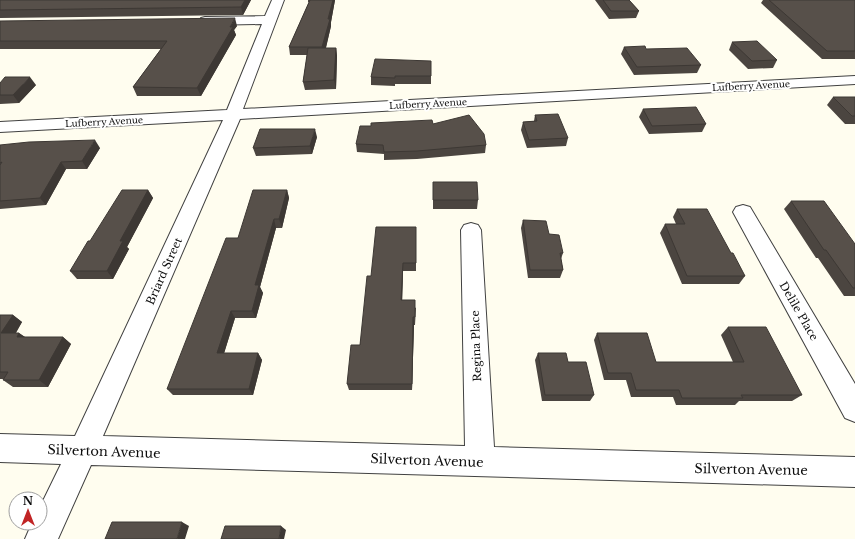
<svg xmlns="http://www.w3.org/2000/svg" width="855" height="539" viewBox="0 0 855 539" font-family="'Libre Baskerville',serif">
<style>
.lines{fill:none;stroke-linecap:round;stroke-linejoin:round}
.street-casing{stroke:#414141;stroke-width:2}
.street{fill:#fff;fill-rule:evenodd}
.wall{fill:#4b4540}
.shaded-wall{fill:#3d3834}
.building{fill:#57504a;stroke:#3d3834}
.labels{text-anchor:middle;stroke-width:4;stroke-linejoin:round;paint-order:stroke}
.far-street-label{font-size:9px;fill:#0e0e0e;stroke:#fff}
.street-label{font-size:11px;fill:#0e0e0e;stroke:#fff}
.near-street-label{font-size:13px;fill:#0e0e0e;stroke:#fff}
</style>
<rect width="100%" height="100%" fill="#fffdef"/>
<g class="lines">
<!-- street casing -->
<g class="street-casing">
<path id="street" d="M272,0H284L243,109L855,76V84L240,119L103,436L465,446L461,230L464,225L471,223L478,225L481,230L494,447L855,457V487L91,465L58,539H25L32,523H40V507L61,464L0,462V434L75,436L223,120L0,132V122L227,110L262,24L205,25L201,24L199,21L201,18L205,17L265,16Z
M743,205L750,207L855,384V422L845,418L733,212L736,207Z"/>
</g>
<!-- street -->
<use href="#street" class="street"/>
</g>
<!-- wall -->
<path class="wall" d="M0,0H251L243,15L0,18Z
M308,0H335L331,22V26L326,48H336L337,56L336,89L305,90L303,82L307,55H290L289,47L309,2H308Z
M595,0H629L639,11L636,18L609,19Z
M763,0H855V59H822L761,3Z
M0,21L237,26L234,30L236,35L201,96H137L133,87L161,49H0Z
M732,42L777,60L773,68L748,69L729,50Z
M624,47L646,49L701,65L697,73L634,75L621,54Z
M431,61V84H395V86L371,85V77Z
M0,83L36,85L19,103L0,104Z
M833,97H855V124H845L827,105Z
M643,109L706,124L702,132L649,134L639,117Z
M535,115L568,138L566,146L527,148L521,130L523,122L534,121Z
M433,124L486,145L485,153L417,159L384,160V154L357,152L356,144Z
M317,137L312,154L256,156L253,148Z
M0,145L100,148L87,169H66L46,205L0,209Z
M433,182L478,200L477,209H433Z
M148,190L153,198L127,247L129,249L113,279H77L70,271Z
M287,190L289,198L282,228H276L260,287L263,293L256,318H235L224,353H258L262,360L253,395H173L167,389L238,238Z
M791,201L855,244V296H844L818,258H816L784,209Z
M677,209L731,253L745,276L739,284H682L660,233L665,224H676L673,217Z
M523,220L549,234L563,253L561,259L563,270L560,278H528L521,228Z
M416,227V271H403L402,300L416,308L415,325H414L412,390H349L347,384L360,345L371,276Z
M0,315H13L22,322L16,333H19L25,337H63L71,344L48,387H13L3,380L4,379H0Z
M728,327L802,395L792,401H739L735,405H676L673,397H631L626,380H604L594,340L597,333L656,362H733L721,335Z
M538,353L568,362L594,395L590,401H542L535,360Z"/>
<!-- shaded-wall -->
<path class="shaded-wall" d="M245,0H251L243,15L241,7Z
M333,0H335L331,22V26L324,55L322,47Z
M235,18L237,26L234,30L236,35L201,96L197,88Z
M336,48L337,56L336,89L334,80Z
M30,77L36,85L19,103L13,95Z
M315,129L317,137L312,154L310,146Z
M95,140L100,148L87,169L82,161Z
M61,162L66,169L46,205L40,198Z
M148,190L153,198L127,247L129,249L113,279L107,271L120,241Z
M287,190L289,198L282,228L279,219Z
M274,219L276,228L260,287L263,293L256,318L252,311L255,285Z
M403,263V271L402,308L401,300Z
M231,311L235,318L222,360L217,353Z
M13,315L22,322L11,340L1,333Z
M413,317L414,325L412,390V384Z
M19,333L29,340L17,337Z
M63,337L71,344L48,387L39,380Z
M258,353L262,360L253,395L249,389Z
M182,522L189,526L185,539H177Z
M281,526L286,530L284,539H279Z"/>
<!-- building -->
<path class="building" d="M0,0H245L241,7L0,10Z
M310,0H333L328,19H330L322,47H289Z
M603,0H629L639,11H611Z
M769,0H855V51H827Z
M235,18L230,27H233L197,88L133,87L167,41H0V21Z
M757,41L777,60L752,61L732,42Z
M645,46L646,49L687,48L701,65L637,67L624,47Z
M308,48H336L334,80L303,82Z
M375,59L431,61V76H395V78L371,77Z
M5,77H30L13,95H0V83Z
M833,97H855V116H852Z
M696,107L706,124L652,126L643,109Z
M558,114L568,138L529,140L523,122L537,121L535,115Z
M469,115L484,134L486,145L417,151L384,152L383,145L356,144L360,126H371V123L432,120L433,124Z
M260,129H315L310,146L253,148Z
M95,140L82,161L61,162L40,198L0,201V165L2,162L0,163V145L29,142Z
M433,182H477L478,200H433Z
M122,190H148L120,241H123L107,271H70L88,241H90Z
M253,190H287L279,219H274L255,285H259L252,311H231L217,353H258L249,389H167L226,238H238Z
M791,201H824L855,244V288H853L826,250H824Z
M677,209H707L731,253H733L745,276H687L665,224H685Z
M523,220L546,221L549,234L559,235L563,253H560L563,270H530Z
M376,227H416V263H403L401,300H415V317H413L412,384H347L351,345H360L367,276H371Z
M0,315H13L1,333H19L17,337H63L39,380H3L8,372H0Z
M728,327H766L802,395H741L743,398H682L679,390H636L631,373H608L597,333H647L656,362H744Z
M538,353H566L568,362H586L594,395H545Z
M112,522H182L177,539H105Z
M225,526H281L279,539H221Z"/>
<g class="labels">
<!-- far-street labels -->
<g class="far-street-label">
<text transform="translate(751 86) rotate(-3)" y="3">Lufberry Avenue</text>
<text transform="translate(428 104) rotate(-3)" y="3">Lufberry Avenue</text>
<text transform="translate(104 122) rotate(-3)" y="3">Lufberry Avenue</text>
</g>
<!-- street labels -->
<g class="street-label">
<text transform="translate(164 271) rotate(-66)" y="4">Briard Street</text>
<text transform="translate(799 311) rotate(60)" y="4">Delile Place</text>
<text transform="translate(476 346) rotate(-92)" y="4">Regina Place</text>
</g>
<!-- near-street labels -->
<g class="near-street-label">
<text transform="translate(104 451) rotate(2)" y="5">Silverton Avenue</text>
<text transform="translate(427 460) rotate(2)" y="5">Silverton Avenue</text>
<text transform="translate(751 469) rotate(1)" y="5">Silverton Avenue</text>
</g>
</g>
<!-- north arrow -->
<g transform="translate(28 511)"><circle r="19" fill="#ffffff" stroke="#9f9f9f"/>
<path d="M0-3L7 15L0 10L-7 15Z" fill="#c12425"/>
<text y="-6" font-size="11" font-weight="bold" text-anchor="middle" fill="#0e0e0e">N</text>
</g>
</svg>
